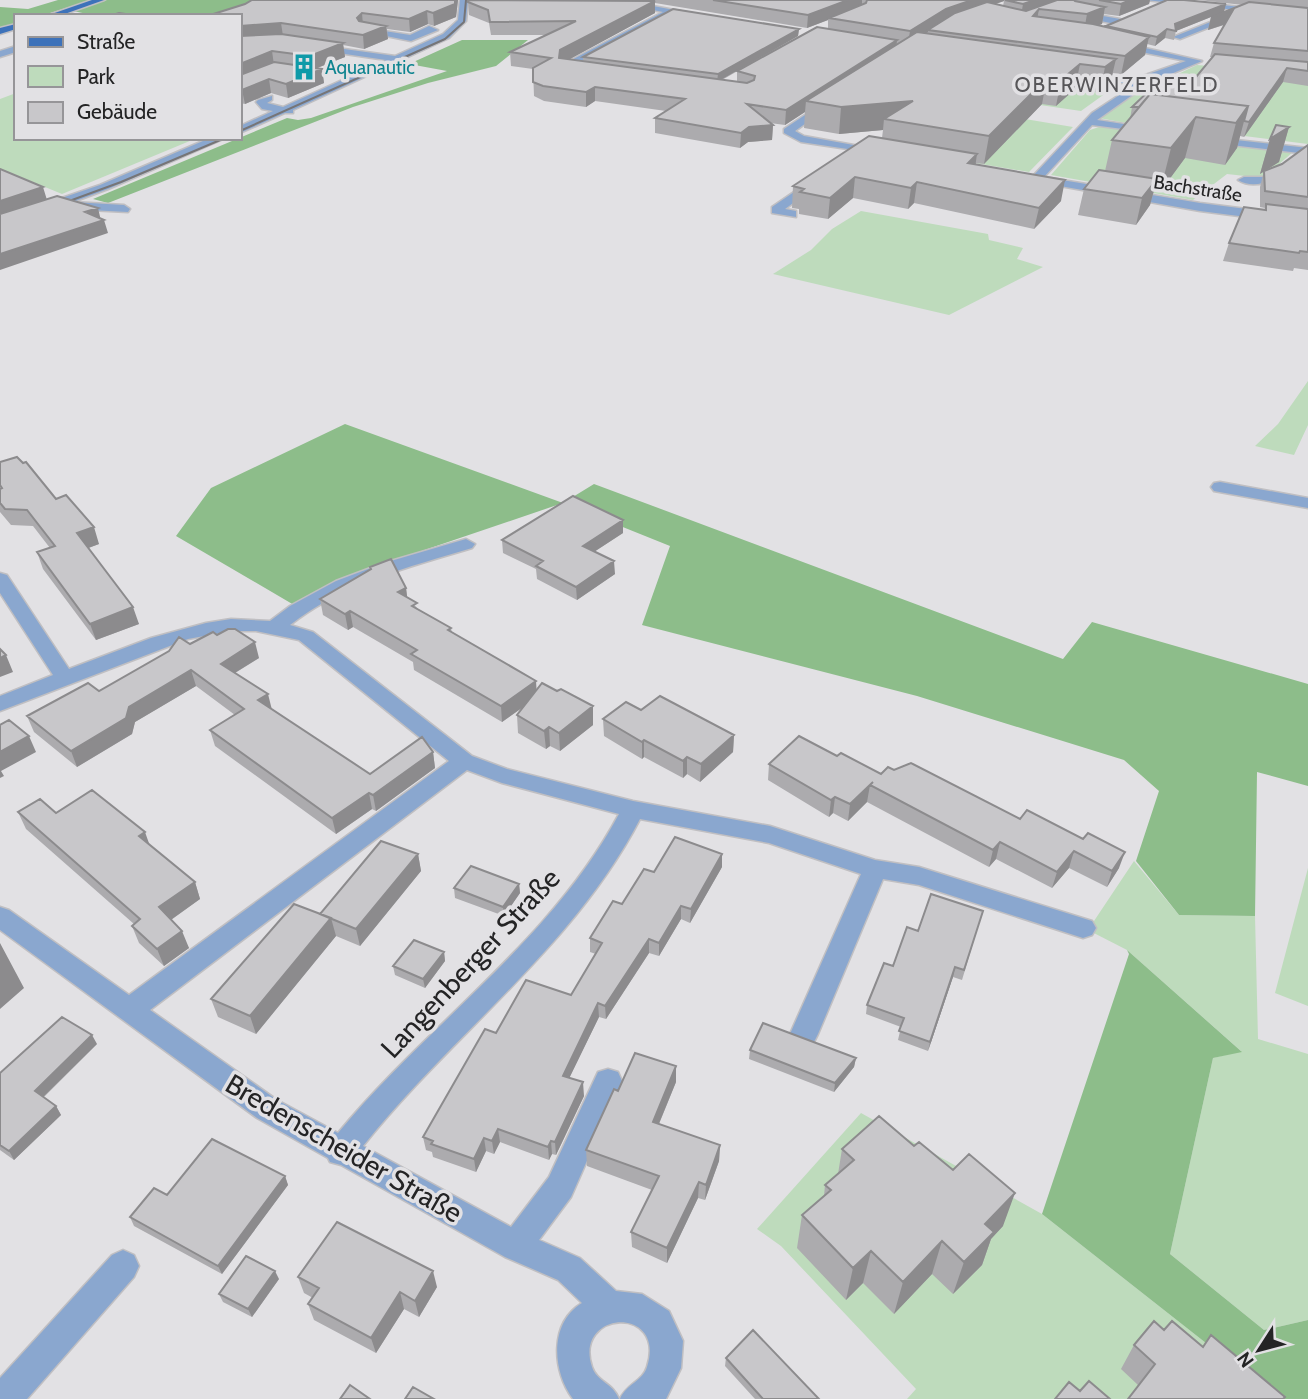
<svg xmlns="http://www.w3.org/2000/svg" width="1308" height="1399" viewBox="0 0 1308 1399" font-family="Cabin,sans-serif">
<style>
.green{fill:#bedbbc}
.forest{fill:#8dbd8a}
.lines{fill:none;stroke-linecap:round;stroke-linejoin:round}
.minor-casing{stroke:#c0bfc2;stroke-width:3}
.major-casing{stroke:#c0bfc2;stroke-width:3}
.minor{fill:#8aa7cf;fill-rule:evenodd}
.major{fill:#3d72ba;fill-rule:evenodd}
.tram{stroke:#767577;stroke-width:2}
.wall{fill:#acabae;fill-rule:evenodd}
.shaded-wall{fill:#8c8b8d}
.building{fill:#c8c7ca;stroke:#8c8b8d;stroke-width:2}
.labels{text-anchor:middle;stroke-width:7;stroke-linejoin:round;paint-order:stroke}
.far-culture-label{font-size:19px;fill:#0d838f;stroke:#e2e1e4;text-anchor:start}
.far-street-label{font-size:19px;fill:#242425;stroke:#e2e1e4}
.far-quarter-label{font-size:21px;letter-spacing:2px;fill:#575659;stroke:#e2e1e4}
.near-street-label{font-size:28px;fill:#242425;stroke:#e2e1e4}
</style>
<rect width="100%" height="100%" fill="#e2e1e4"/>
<!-- green -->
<path class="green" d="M1197,65L1308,74V144L1181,128L1174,132L1099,118L1138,93Z
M1020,72L1112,82L1117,85L1081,111L998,99L982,112L1073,127L1029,172L910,152Z
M16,93V138H197L62,194L6,171L0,173V99Z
M1099,127L1109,128L1293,152L1263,178L1227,174L1193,200L1051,175L1090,130Z
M861,211L988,234L989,240L1023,248L1017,259L1043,267L949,315L773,274L811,250L832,229Z
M1308,381V425L1294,455L1255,446L1278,424Z
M1134,861L1179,915L1255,916L1258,1039L1308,1054V1320L1264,1330L1170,1254L1213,1058L1241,1051L1127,950L1088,930Z
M1308,868V1006L1275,993Z
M861,1113L1042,1214L1277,1399H907L916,1389L781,1246L757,1229Z"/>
<!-- forest -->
<path class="forest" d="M58,0H91L41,16H16V24L0,29V7L28,9Z
M107,0H317L324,12L97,16L73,11Z
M462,40H528L496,66L428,83L353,107L108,203L93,199L287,118L298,120L311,118L447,71L409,64Z
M345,424L563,503L594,484L1063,659L1092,622L1308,684V786L1257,772L1255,916L1179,915L1136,861L1159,791L1124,760L917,696L642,625L670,546L563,503L342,578L294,605L176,536L211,488Z
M1127,950L1242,1052L1213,1058L1170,1254L1264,1330L1308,1320V1399H1277L1042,1214L1129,954Z"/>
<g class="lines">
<!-- minor casing -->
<g class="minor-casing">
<path id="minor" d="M460,0H468L466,21L449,38L293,110V113H285L240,133V126L273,111L262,109L256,102L258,100L272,96V100L267,103L283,107L386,60L318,50L315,49V45L395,56L443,34L458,20Z
M603,0H621L701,15L697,17L672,13L573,66L581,69V73L562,69V65L663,12Z
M1146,0H1174L1308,14V18Z
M1075,11L1120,19L1124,22L1120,25L1072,15Z
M1233,13L1240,15L1180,39L1173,37Z
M429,26L438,30L411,41L361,31L365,28L410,35Z
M1119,42L1202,61L1159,79L1139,84L1138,91L1097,120L1150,128L1155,131L1154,133L1092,125L1044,177L1200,203L1308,217V225L1200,211L1032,181V177L1092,113L1130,88V84L1082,78V74L1134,79L1186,61L1116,47V43Z
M16,46V52L0,57V51Z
M826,101L834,103L795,131L804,136L881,150V154L801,142L784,133V129Z
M1209,137L1308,148V154L1205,142V138Z
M210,138H225L108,189L73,202L124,205L130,209L128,212L70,209L64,205L0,227V219L100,185Z
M1286,163L1292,166L1290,168C1275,179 1256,191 1238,180L1244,177H1264Z
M813,179L823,181L785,209L796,211V217L772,213V207Z
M1220,482L1308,498V508L1214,491L1211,487L1214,483Z
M466,539L475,544L472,548C409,567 343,583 290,625L313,632L472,756L507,769L633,801L770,826L875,860L919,867L1092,921L1096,928L1092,935L1083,938L919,885L883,879L818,1034L814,1042L804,1046L794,1042L790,1034L861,874L769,843L640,819C573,948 452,1034 363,1146L511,1227L549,1177L598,1072L608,1069L618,1072L622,1081L571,1197L539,1240L580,1258L616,1291L642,1294L669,1311L683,1341L681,1368L666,1399H620C626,1384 643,1381 647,1367C667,1305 573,1310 592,1367C597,1382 613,1383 619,1399H573C552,1371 549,1323 582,1303L558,1280L505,1257L341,1165L330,1162L328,1158L257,1118L0,930V907L9,910L129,995L449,761L299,640L256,631H231L188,639L0,711V696L53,675L0,593V573L7,575L69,669L151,638L206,623L231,619L270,621L290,606L336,581L384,563ZM467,770L502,783L619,814C552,940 428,1024 338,1133L277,1100L150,1010Z
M123,1250L134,1255L139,1266L134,1277L27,1399H0V1378L112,1255Z"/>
</g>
<!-- major casing -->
<g class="major-casing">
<path id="major" d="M92,0H104L59,16H46Z
M16,24V29L0,34V28Z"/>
</g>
<!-- minor -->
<use href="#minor" class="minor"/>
<!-- major -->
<use href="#major" class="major"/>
<!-- tram -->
<path class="tram" d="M240,131L445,39L464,22L466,0
M53,207L121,182L225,138"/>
</g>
<!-- wall -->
<path class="wall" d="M252,0H458L456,17L434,26L428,24L410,32L387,29L388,39L364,49L343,45L345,57L317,68L322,69L324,83L288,98L271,93L245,104L240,103V16L245,4Z
M468,0H1150L1149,4L1119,16L1104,14L1102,24L1098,25L1106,27V26L1224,12L1243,5L1199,0H1308V86L1283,82L1244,137L1240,136L1237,148L1225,165L1185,158L1160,192L1154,191L1150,205L1136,225L1078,215L1084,189L1105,171L1112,140L1130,119L1132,107L1187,88L1213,57H1210L1214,43L1224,25L1208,30L1211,17L1176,31L1174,40L1165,38L1155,46L1147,44L1145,55L1121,75L1113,73L1110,84L1100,93L1075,89L1056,106L1042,104L984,164L976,163V164L1061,201L1034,229L914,203L908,209L853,198L828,219L799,214V209L792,208L793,186L882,138L883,130L839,134L804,128L805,112L785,125L770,123L773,125L772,140L748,142L740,148L655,133V118L666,111L595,101L586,107L544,101L534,96L533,69L511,66L510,52L548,35H491L489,23L469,15ZM1004,1L1003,6L995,4ZM655,3L807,28L828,20V28L737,71V82L722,80L798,36L799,29L583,57V61L569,59L655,13Z
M1289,127L1279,162L1266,170L1282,164L1308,145V270L1294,268L1293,271L1223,261L1229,243L1264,210L1265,208L1260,207V187L1264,171L1260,174L1270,139Z
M0,462L56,499L99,544L88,548L139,624L96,640L43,569L37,552L50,548L33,526L11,525L0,512Z
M623,533L594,552L615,574L577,600L537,579L536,569L503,553L502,540Z
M406,588L407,597L418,609L451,628L452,633L536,690L557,691L593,706V725L560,751L550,746L546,749L518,733L517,715L522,708L502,722L414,670L413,662L353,627L348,630L323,615L320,599Z
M190,644L259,658L235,673L272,709L370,774L433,752L435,768L376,811L372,809L336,834L215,746L210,730L235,715L196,686L135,722L132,734L77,767L34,732L27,716L99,691Z
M641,710L734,735L733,752L700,782L687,774L683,778L644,757L642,759L604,736L603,719Z
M837,756L881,774L1020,819L1119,868L1107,887L1069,868L1052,888L996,859L989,867L867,802L848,821L833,813L829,817L768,780L769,764Z
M18,812L56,813L149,845L195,882L200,899L171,920L189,948L164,966L139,943L132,926L134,924L26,829Z
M418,854L421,871L360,946L336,936L256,1034L218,1017L211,999L320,914Z
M722,854V867L690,923L681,919L659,956L649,953L606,1019L599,1017L569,1078L584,1096L556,1155L552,1154L549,1160L500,1142L494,1154L486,1151L476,1172L433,1157L432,1152L426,1150L423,1137L496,1033L571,995L596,954L590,952V938L654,872Z
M519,884L520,893L504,916L455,898L454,888Z
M980,920L962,980L953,977L928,1051L898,1040L901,1027L866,1014L867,1005L893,966L918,931Z
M444,952L445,961L425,988L395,975L393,966Z
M97,1044L44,1097L56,1106L61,1115L14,1160L0,1150V1073Z
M750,1050L856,1058L854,1067L834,1092L749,1059Z
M676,1082L659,1124L720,1145L719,1161L705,1200L698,1198L667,1263L632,1247L631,1232L652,1190L587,1166L586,1150L618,1091Z
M842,1149L1003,1226L991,1239L982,1265L953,1294L932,1274L894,1314L863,1283L846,1300L797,1248L802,1215L824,1196L825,1185L838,1174Z
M285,1176L288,1185L222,1274L134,1226L130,1217Z
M298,1277L437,1287L419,1317L404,1309L376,1353L314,1320L308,1304L313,1298L304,1293Z
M279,1279L252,1317L223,1302L219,1294Z
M1164,1330L1203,1347L1138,1385L1121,1369L1134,1345Z
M726,1358L819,1399H755L725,1366Z"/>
<!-- shaded-wall -->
<path class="shaded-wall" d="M455,0H458L456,17L434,26L433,13Z
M848,0H862V6L829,18L828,20L807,28L808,15Z
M972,0H1004V1L944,22L928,30V32L908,44L910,31L946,9Z
M1035,0H1071L1039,9L1036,25L1021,16L1023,4Z
M1130,0H1150L1149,4L1119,16L1121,4Z
M655,1V13L561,64L559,58L560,50Z
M1226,4L1224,12L1233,10L1229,23L1208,30L1211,17L1176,31L1175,24Z
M1105,7L1102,24L1084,31L1087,14Z
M427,11L428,24L410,32L409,19Z
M362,13L363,26L357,18Z
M281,23L283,36L240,39V26Z
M386,26L388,39L364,49L363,35Z
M799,29L798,36L717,82L718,74Z
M1167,29L1165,38L1155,46L1157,37Z
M1149,37L1145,55L1121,75L1125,56Z
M897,40L896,53L806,101L805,112L785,125L786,110Z
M343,43L345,57L312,70L310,56Z
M272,51L274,65L240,79V64Z
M1116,59L1110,84L1100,93L1105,67Z
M1080,64L1075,89L1056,106L1061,80Z
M1287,68L1283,82L1244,137L1249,122Z
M322,69L324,83L288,98L286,84Z
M1047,78L1042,104L984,164L989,136Z
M269,79L271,93L245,104L242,90Z
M595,87V101L586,107V92Z
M913,101L884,119L883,130L839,134L841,107Z
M1248,106L1237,148L1225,165L1236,123Z
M1196,117L1185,158L1160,192L1171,148Z
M773,125L772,140L748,142L740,148L741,133L749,127Z
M1289,127L1279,162L1260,174L1270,139Z
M977,154L974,175L968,163Z
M855,177L853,198L828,219L830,198Z
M1157,179L1150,205L1136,225L1142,198Z
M1065,180L1061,201L1034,229L1039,208Z
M917,182L914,203L908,209L911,188Z
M43,187L47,200L0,216V201Z
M98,208L101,221L104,220L108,233L0,270V254L85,212Z
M623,520V533L583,559V546Z
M94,527L99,544L83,550L77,533Z
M614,561L615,574L577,600L576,587Z
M406,588L408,604L398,592Z
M133,607L139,624L96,640L90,624Z
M350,611L353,627L348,630L345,614Z
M255,642L259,658L225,679L221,664Z
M6,655L13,672L0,677V658Z
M191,670L196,686L135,722L132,734L77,767L71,751L129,707Z
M536,681L537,697L502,722L501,706Z
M268,694L272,710L258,700Z
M593,706V725L560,751L559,733Z
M549,727L550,746L546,749L544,731Z
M734,735L733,752L700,782L701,764Z
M29,736L36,752L1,771L4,776L0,778V752Z
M644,740V757L642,759V742Z
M433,752L435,768L376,811L373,795Z
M687,757V774L683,778V761Z
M870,785L867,802L848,821L850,804Z
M369,793L372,809L336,834L332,818Z
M835,797L833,813L829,817L831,800Z
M145,832L151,849L139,836Z
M1000,842L996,859L989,867L993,850Z
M1074,851L1069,868L1052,888L1057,872Z
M1125,852L1119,868L1107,887L1112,871Z
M418,854L421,871L360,946L356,929Z
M722,854V867L690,923L691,909Z
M195,882L200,899L165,924L159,907Z
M519,884L520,893L504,916L503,907Z
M681,906V919L659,956V943Z
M331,918L336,936L256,1034L250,1016Z
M182,931L189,948L164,966L157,949Z
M649,939V953L606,1019L605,1006Z
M0,943L24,988L0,1009Z
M444,952L445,961L425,988L423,979Z
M955,967L953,977L928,1051L930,1042Z
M598,1003L599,1017L564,1089L563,1076Z
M92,1035L97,1044L40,1100L35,1091Z
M856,1058L854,1067L834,1092L835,1083Z
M676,1066V1082L653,1138V1122Z
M583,1082L584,1096L556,1155L555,1142Z
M56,1106L61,1115L14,1160L9,1151Z
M498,1129L500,1142L494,1154L492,1141Z
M484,1138L486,1151L476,1172L474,1159Z
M551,1141L552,1154L549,1160L548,1147Z
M720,1145L719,1161L705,1200L706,1185Z
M285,1176L288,1185L222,1274L218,1266Z
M699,1182L698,1198L667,1263V1248Z
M1015,1193L1003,1226L991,1239L982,1265L953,1294L964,1262L985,1224Z
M942,1241L932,1274L894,1314L903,1282Z
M871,1251L863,1283L846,1300L853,1268Z
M275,1271L279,1279L252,1317L248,1309Z
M433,1271L437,1287L419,1317L415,1301Z
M400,1292L404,1309L376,1353L371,1338Z"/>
<!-- building -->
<path class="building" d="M252,0H455V4L433,13L427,11L409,19L362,13L357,18L359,21L386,26L363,35L281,23L240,26V16H207L245,4Z
M468,0L655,1L560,50L559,58L747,83L754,80L755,76L737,71L817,27L897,40L786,110L747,104L773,125L749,127L741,133L655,118L685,99L595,87L586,92L543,86L533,82V68L551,58L510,52L576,21L490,22L488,10L468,2Z
M713,0H848L808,15Z
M867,0H972L946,9L910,31L829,18L866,3Z
M1005,0H1035L1023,4Z
M1057,0H1074L1075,1L1105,7L1087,14L1039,9L1033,16L1093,24L1149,37L1125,56L928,30L955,13L987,2L1026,11Z
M1099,0H1130L1121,4Z
M1167,0H1184L1226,4L1175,24L1176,31L1167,29L1157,37L1106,26Z
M1249,2L1308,8V51L1214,43L1233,10L1212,17Z
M673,9L799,29L718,74L583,57Z
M119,13L139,16H109Z
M917,32L1116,59L1105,67L1080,64L1061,80L1047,78L989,136L884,119L913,101L841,107L806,101Z
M281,34L343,43L310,56L272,51L240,64V36Z
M1215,54L1308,62V71L1287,68L1249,122L1244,121L1248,106L1150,94L1139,107H1132L1156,84L1187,88Z
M274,62L322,69L286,84L269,79L242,90L240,89V75Z
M1150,94L1248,106L1236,123L1196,117L1171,148L1112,140Z
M1276,125L1289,127L1270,139Z
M869,136L977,154L968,163L1065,180L1039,208L917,182L911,188L855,177L830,198L800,192L804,189L793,186Z
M1308,145V197L1265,191L1264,171L1282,164Z
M0,169L43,187L0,201Z
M1099,170L1157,179L1142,198L1084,189Z
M57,196L98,208L85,212L104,220L0,254V214Z
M1266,204L1308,209V252L1300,251L1299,253L1229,243L1244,207L1266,210Z
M17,457L23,463L26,462L56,499L66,495L94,527L77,533L133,607L90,624L37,552L55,546L27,510L5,509L0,503V489L2,488L0,485V462Z
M573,496L623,520L583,546L614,561L576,587L536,566L543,561L502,540Z
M391,559L406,588L398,592L417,603L412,606L451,628L448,630L536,681L501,706L411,654L417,650L350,611L345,614L320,599L371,569L370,567Z
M228,629H235L255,642L221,664L268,694L258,700L370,774L422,737L433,752L373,795L369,793L332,818L210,730L244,709L191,670L129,707L126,718L71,751L27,716L88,683L99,691L169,651L179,637L190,644L213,632L217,635Z
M0,649L6,655L0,658Z
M542,683L557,691L561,689L593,706L559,733L549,727L544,731L517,715Z
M660,696L734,735L701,764L687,757L683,761L644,740L642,742L603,719L626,702L641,710Z
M9,720L29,736L0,752V725Z
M799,736L837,756L841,753L881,774L888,767L894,770L911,763L1020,819L1027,810L1083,839L1088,833L1125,852L1112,871L1074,851L1057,872L1000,842L993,850L870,785L873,782L850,804L835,797L831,800L769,764Z
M92,790L145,832L139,836L195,882L159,907L182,931L157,949L132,926L140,919L18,812L40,799L56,813Z
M675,837L722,854L691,909L681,906L659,943L649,939L605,1006L598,1003L563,1076L583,1082L555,1142L551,1141L548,1147L498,1129L492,1141L484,1138L474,1159L431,1144L433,1141L423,1137L485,1029L496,1033L526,980L571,995L602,943L590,938L613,901L622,904L644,869L654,872Z
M381,841L418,854L356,929L320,914Z
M471,866L519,884L503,907L454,888Z
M931,894L983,911L964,970L955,967L930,1042L899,1031L904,1018L867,1005L884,963L893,966L907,927L918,931Z
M294,904L331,918L250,1016L211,999Z
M414,940L444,952L423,979L393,966Z
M62,1017L92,1035L35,1091L56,1106L9,1151L0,1145V1073Z
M763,1023L856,1058L835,1083L750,1050Z
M635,1053L676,1066L653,1122L720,1145L706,1185L699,1182L667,1248L631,1232L659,1176L586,1150L614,1089L618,1091Z
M879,1116L914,1146L919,1142L953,1170L969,1154L1015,1193L985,1224L994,1232L964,1262L942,1241L903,1282L871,1251L853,1268L802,1215L831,1190L825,1185L854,1160L842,1149Z
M212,1139L285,1176L218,1266L130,1217L154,1188L167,1195Z
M337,1222L433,1271L415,1301L400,1292L371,1338L308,1304L319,1288L298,1277Z
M246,1256L275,1271L248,1309L219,1294Z
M1154,1321L1164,1330L1172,1321L1203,1347L1211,1335L1285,1397L1283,1399H1128L1155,1364L1134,1345Z
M753,1330L819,1399H763L726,1358Z
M1089,1381L1110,1399H1055L1069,1382L1080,1391Z
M350,1385L370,1399H340Z
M413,1387L434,1399H405Z"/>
<!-- icons -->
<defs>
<g id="building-bare" transform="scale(2.1)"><path d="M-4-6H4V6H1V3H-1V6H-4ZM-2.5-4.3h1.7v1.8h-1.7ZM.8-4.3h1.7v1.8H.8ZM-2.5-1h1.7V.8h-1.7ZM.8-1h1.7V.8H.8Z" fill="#0f9aa8" stroke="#e2e1e4" stroke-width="2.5" paint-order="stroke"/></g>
</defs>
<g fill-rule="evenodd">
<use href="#building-bare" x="304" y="67"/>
</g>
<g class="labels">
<!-- far-culture labels -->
<g class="far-culture-label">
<text x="325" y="74">Aquanautic</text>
</g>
<!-- far-street labels -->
<g class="far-street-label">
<text transform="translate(1198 188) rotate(9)" y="7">Bachstraße</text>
</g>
<!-- far-quarter labels -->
<g class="far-quarter-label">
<text x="1117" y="92">OBERWINZERFELD</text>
</g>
<!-- near-street labels -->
<g class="near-street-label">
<text transform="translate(470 963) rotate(-47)" y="10">Langenberger Straße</text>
<text transform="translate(344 1148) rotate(30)" y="10">Bredenscheider Straße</text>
</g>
</g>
<!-- legend -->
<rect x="14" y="14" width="228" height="126" fill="#e2e1e4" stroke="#969598" stroke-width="2"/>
<rect x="28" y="37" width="35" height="10" fill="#3d72ba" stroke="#969598" stroke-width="2"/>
<text x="77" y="49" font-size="21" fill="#242425">Straße</text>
<rect x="28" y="66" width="35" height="21" fill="#bedbbc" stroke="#969598" stroke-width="2"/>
<text x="77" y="84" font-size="21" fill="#242425">Park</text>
<rect x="28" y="102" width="35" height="21" fill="#c8c7ca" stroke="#969598" stroke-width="2"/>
<text x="77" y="119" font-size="21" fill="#242425">Gebäude</text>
<!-- north arrow -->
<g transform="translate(1259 1350) rotate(234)" stroke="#e2e1e4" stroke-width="5" paint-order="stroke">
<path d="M0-5L12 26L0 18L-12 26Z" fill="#242425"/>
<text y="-10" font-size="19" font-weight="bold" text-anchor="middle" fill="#242425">N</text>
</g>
</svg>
